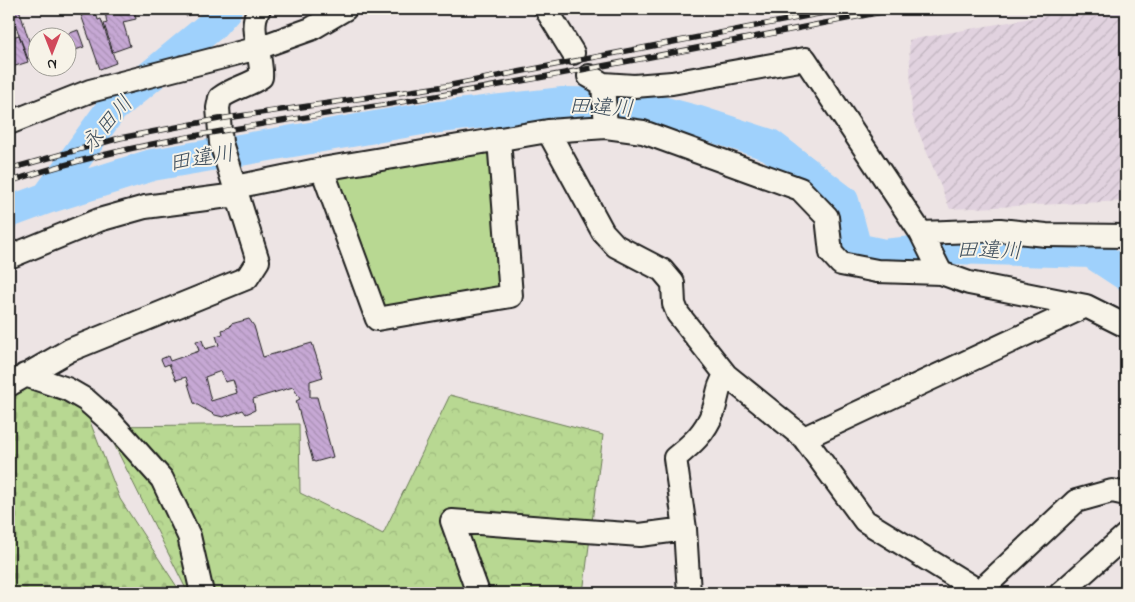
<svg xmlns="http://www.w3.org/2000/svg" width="1135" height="602" viewBox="0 0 1135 602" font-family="'Indie Flower','Klee One',sans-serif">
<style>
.industrial{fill:url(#industrial-furrows)}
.grass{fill:#b8d892;stroke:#6a7a57}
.forest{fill:url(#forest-crowns);stroke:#6a7a57}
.cemetery{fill:url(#cemetery-stones);stroke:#6a7a57}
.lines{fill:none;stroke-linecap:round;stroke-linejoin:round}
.river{stroke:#9fd1fc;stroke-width:32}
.building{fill:url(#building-back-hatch);stroke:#1c1c1c;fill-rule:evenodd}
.minor-casing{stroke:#1c1c1c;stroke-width:26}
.minor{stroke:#f7f3e8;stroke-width:22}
.rail-casing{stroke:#1c1c1c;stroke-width:5.5}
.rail{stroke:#f7f3e8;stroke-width:4;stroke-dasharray:11;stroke-linecap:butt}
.labels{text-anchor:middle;stroke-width:4;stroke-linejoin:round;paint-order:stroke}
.water-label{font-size:22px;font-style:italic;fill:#43525f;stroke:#f7f3e8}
</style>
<defs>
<pattern id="industrial-furrows" width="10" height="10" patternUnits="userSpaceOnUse" patternTransform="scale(1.25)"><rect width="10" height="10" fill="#e1d2df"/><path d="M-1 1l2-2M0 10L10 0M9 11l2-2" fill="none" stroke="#c0b4bf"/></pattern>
<pattern id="forest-crowns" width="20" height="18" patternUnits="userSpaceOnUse" patternTransform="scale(1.25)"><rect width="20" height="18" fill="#b8d892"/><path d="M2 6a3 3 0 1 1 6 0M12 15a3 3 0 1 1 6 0" fill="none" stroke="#9eb97d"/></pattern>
<pattern id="cemetery-stones" width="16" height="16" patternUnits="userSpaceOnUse" patternTransform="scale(1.25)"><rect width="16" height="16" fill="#b8d892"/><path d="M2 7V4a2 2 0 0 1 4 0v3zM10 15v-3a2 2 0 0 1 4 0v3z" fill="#9eb97d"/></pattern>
<pattern id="building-back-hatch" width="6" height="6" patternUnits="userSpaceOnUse" patternTransform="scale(1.25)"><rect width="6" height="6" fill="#c6a8d4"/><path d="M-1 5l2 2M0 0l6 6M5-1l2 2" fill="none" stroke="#aa90b5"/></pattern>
</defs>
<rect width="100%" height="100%" fill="#ede4e4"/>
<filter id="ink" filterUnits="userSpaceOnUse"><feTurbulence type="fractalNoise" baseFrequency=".02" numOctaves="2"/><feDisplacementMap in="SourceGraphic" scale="10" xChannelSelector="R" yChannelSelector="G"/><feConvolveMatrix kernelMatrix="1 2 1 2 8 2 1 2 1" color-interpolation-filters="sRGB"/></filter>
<g filter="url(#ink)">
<!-- industrial -->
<path class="industrial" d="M1081,9H1126V201L950,209L912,116L909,40Z"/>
<!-- grass -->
<path class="grass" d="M490,146L505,291L380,311L333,176Z"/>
<!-- forest -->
<path class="forest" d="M450,395L603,435L583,593H188L105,426L299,424L300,493L383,534Z"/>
<!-- cemetery -->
<path class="cemetery" d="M24,385L71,402L87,414L120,499L181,593H9V396Z"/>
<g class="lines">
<!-- river -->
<path class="river" d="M47,198L112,108L210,27L226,9
M9,212L47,198L152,165L422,119L563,103L631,104L699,122L770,145L843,201L856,249L884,255L951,248L1091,252L1126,275"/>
</g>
<!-- building -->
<path class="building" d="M14,9H19L34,57L28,59L11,13Z
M79,9H95L98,20L101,19L116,63L100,69Z
M96,9H134L136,19L123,22L130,46L113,52L104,24L107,23L105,12H97Z
M183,9H203L186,16Z
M78,30L84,47L70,52L68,38L65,35Z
M19,35L28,62L12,67L9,56V38Z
M249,319L254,326L263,357L312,343L323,377L310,381V397H317L333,457L315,462L313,461L296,401L300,399L293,387L253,399L255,410L246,414L243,410L223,417L215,415L194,403L186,377L176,380L169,364L164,366L161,359L168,356L170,361L199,351L196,341L202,340L205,349L219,345L216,336L223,334L222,330L230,327L231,324ZM221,371L225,382L233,380L237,393L211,401L205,377Z"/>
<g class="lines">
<!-- minor casing -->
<g class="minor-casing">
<path id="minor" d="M546,9L573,53
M589,76L603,84L634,86L672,83L805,59L921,233L941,273
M603,84L606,127
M9,123L90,91L258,48L311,29L345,9
M548,131L603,232L616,246L662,270L673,283L674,304L678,314L726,375L804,438L865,521L982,593
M322,169L377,319L511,296L499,139
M235,187L322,169L548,131L606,127L643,132L800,189L827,217L831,253L841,264L877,271L941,273L969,283L1086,306L1126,326
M921,233L1000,230L1046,235L1126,236
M9,257L99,220L145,207L236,195
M25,375L67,389L86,400L111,422L162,479L189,536L202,593
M9,385L70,350L247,278L258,261L221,143L218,108L220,98C233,88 248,86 261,77C263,55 247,28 259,9
M804,438L1086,306
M980,591L1076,501L1112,491L1126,494
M478,593L452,521L640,535L685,529
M689,593L685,529L675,458C692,444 705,433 713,412C718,399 717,386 726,375
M1061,593L1126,535"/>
</g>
<!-- minor -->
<use href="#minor" class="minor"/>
<!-- rail casing -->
<g class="rail-casing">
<path id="rail" d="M9,169L120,138L219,119L446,86L844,9
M9,182C138,138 284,122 419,99C579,72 738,40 897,9"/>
</g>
<!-- rail -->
<use href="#rail" class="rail"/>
</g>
</g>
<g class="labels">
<!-- water labels -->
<g class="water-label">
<text transform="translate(601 106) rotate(3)" y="8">田違川</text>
<text transform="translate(106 123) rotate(-49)" y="8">永田川</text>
<text transform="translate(201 157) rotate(-10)" y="8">田違川</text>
<text transform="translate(989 249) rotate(1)" y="8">田違川</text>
</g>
</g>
<!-- margin -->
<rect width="1135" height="602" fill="none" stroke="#f7f3e8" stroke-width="30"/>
<rect x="15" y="15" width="1105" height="572" fill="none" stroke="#1c1c1c" stroke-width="2" filter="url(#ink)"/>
<!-- north arrow -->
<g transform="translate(52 52) rotate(180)"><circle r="24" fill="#f7f3e8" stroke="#9f9d96"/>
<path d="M0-4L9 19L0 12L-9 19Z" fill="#d1495b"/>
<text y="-8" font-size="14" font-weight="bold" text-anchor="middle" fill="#1c1c1c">N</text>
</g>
</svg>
